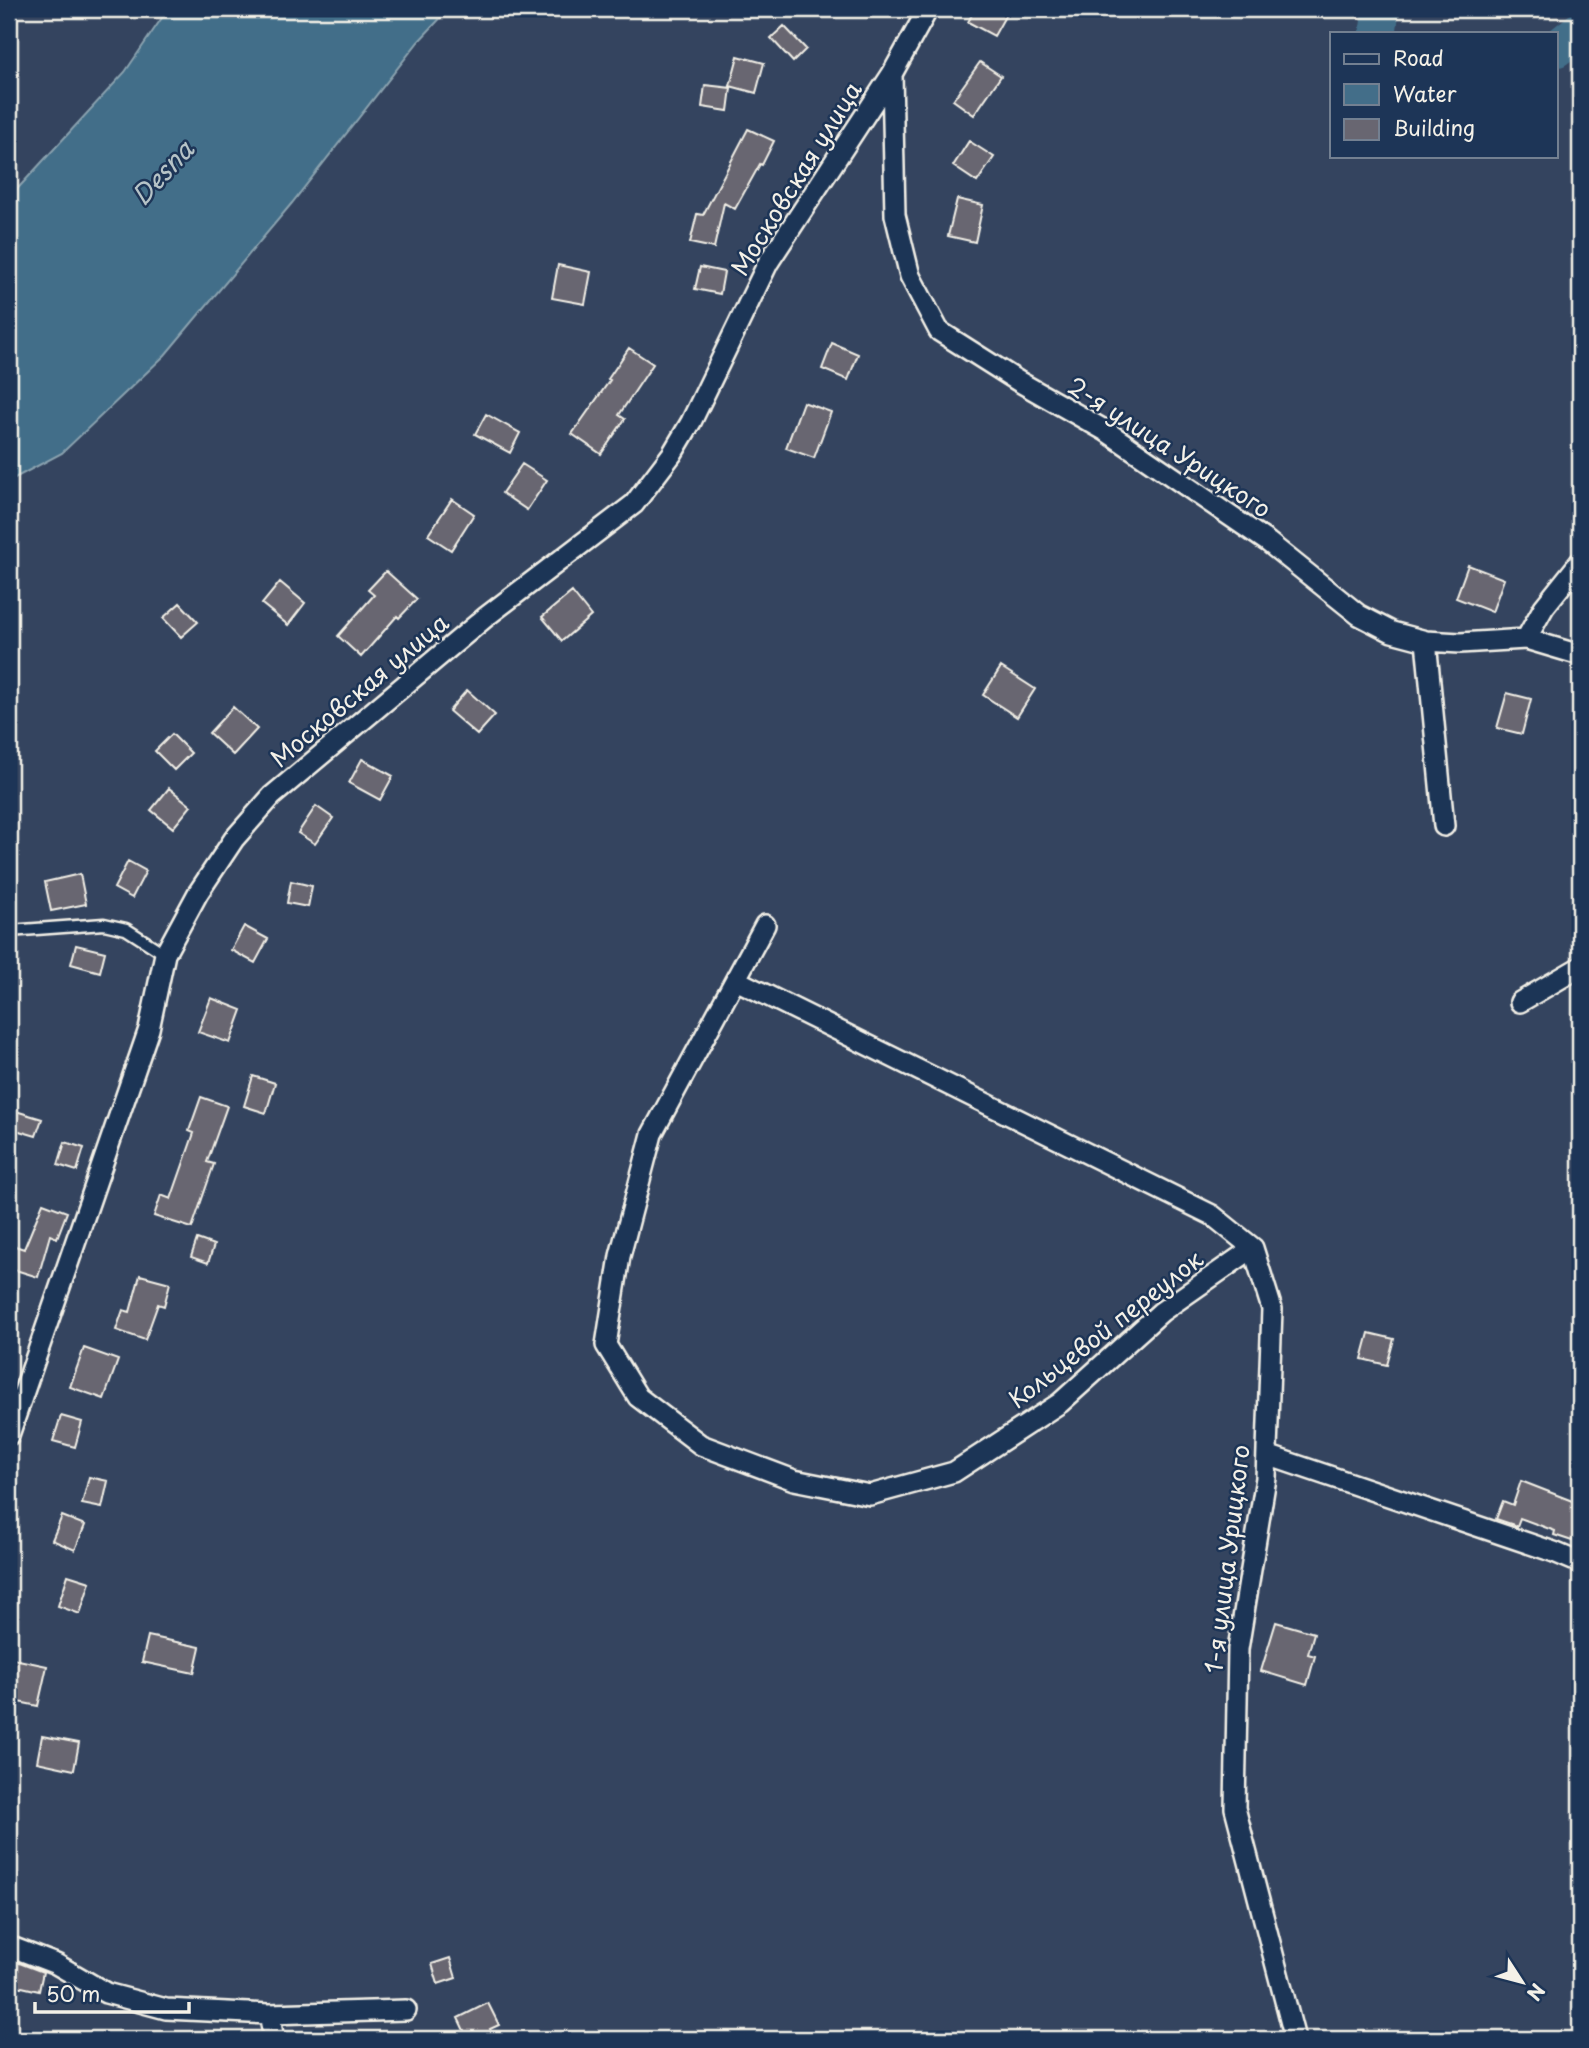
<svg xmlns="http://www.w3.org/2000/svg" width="1589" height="2048" viewBox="0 0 1589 2048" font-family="'Playpen Sans',sans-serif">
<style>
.water{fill:#436e89;stroke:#8aa2af;stroke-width:2}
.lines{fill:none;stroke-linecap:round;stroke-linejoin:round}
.river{stroke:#436e89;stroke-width:37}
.building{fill:#686671;stroke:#f4f1e8;stroke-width:2}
.service-casing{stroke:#f4f1e8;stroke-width:15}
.minor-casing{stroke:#f4f1e8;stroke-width:24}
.service{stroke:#1d3557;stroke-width:10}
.minor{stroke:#1d3557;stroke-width:19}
.labels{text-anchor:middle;stroke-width:5;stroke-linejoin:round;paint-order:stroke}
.street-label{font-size:24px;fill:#f4f1e8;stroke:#1d3557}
.water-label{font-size:26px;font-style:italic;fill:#b6c3c7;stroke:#1d3557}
</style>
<rect width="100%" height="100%" fill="#34445f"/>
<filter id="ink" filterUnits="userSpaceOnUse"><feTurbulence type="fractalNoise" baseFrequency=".0143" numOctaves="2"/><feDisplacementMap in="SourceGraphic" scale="14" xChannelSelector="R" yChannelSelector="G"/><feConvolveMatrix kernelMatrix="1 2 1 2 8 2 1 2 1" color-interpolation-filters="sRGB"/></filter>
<g filter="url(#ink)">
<!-- water -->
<path class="water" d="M168,9H449L418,42L292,203L165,355L62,453L9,481V198L125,72Z"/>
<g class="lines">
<!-- river -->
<path class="river" d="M1378,33L1381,9
M1556,49L1580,30"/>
</g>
<!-- building -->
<path class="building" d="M975,9H1009L994,36L968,22Z
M784,26L806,49L793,62L771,38Z
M738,56L764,63L756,93L730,86Z
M980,62L1001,76L974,115L953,100Z
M705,85L731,88L728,111L702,107Z
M748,129L774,141L762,165L760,164L735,209L724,203L714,248L690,243L697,214L703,215Z
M969,141L994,157L977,182L953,166Z
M957,199L983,205L975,242L948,236Z
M558,265L591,272L585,304L552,298Z
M700,267L724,272L720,294L695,289Z
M832,343L858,354L848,380L822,369Z
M629,348L653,364L619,415L625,419L601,454L572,434L610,380L608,379Z
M803,402L831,412L814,458L786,448Z
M486,414L520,433L510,453L475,434Z
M522,464L547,480L527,510L502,493Z
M452,499L474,514L451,550L428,535Z
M1468,565L1504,579L1492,612L1456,598Z
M386,571L417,599L399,618L397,616L361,657L338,636L374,595L368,590Z
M280,582L305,603L288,625L262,604Z
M572,592L591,616L562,641L542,617Z
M180,603L198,622L181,637L163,618Z
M1001,667L1035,689L1017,717L983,695Z
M467,690L495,715L477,735L449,711Z
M1507,693L1531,699L1522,734L1497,728Z
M233,707L257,729L233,755L209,733Z
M172,734L191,753L174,770L155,751Z
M362,759L393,776L380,800L349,783Z
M169,788L191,806L173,828L151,810Z
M316,806L333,818L315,844L298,833Z
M128,861L146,871L132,898L114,888Z
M80,874L86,904L51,911L45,882Z
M291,881L312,886L308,907L287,903Z
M244,926L268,939L255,963L231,950Z
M76,945L105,952L100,972L71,964Z
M211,998L242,1010L230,1043L198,1032Z
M253,1076L275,1083L266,1113L244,1106Z
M201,1097L227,1106L207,1162L214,1164L192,1228L154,1216L161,1195L171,1199L194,1133L189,1131Z
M9,1109L42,1119L36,1136L9,1128Z
M65,1142L84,1148L77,1171L58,1165Z
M43,1203L67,1212L57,1238L50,1235L38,1277L9,1268V1244L24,1249Z
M197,1239L214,1245L208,1263L191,1257Z
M140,1275L170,1283L164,1306L158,1304L145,1340L116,1330L123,1310L130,1312Z
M1369,1333L1394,1339L1387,1365L1362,1359Z
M84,1348L118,1360L104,1399L70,1387Z
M61,1416L82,1422L75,1447L53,1441Z
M89,1477L108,1481L102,1508L82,1504Z
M1521,1481L1580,1504V1520L1572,1541L1554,1535L1555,1531L1520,1518L1517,1526L1496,1519L1503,1501L1513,1505Z
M62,1516L85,1525L75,1550L52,1540Z
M68,1575L90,1582L80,1614L58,1606Z
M1276,1622L1314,1633L1308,1654L1315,1656L1307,1685L1261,1671Z
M148,1636L200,1647L194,1673L142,1662Z
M9,1658L47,1666L38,1706L9,1700Z
M42,1736L79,1743L74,1770L37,1762Z
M450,1958L456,1978L438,1984L432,1964Z
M9,1959L43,1972L39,1991L9,1984Z
M488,2003L499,2025L490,2029L495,2039H468L458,2018Z"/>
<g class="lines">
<!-- service casing -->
<g class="service-casing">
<path id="service" d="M9,931L104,924L126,929L165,954"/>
</g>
<!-- minor casing -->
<g class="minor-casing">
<path id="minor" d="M892,74L895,215L910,276L939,331L1018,381L1106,431L1268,542L1359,615L1392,632L1426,641L1460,643L1526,639L1580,655
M1526,639L1544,607L1580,562
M1426,641L1444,826
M765,925L652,1134L620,1256L606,1345L638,1397L701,1445L794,1480L870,1495L954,1472L1060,1403L1161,1312L1253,1248
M736,980L1212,1215L1253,1248
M1520,1002L1580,967
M1253,1248L1272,1309L1266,1478L1238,1649L1235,1808L1295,2039
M9,1435L149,1029L165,954L198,893L234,839L272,796L487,616L634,504L672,454L691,422L768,263L892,74L928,9
M1267,1455L1554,1552L1580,1563
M9,1946L56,1964L106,1993L166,2009L269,2014L274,2039
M269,2014L406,2010"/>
</g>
<!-- service -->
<use href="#service" class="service"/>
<!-- minor -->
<use href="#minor" class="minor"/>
</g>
</g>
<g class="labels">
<!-- street labels -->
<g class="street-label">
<text transform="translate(797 179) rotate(-58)" y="8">Московская улица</text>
<text transform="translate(1169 448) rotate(33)" y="8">2-я улица Урицкого</text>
<text transform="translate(360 691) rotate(-40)" y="8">Московская улица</text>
<text transform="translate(1106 1330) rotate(-38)" y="8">Кольцевой переулок</text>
<text transform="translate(1228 1559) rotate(-83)" y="8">1-я улица Урицкого</text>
</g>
<!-- water labels -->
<g class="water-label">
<text transform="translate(163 173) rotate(-47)" y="9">Desna</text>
</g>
</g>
<!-- margin -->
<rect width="1589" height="2048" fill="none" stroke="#1d3557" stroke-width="35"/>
<rect x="18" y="18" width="1554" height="2013" fill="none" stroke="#f4f1e8" stroke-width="2.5" filter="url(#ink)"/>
<!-- legend -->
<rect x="1330" y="32" width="228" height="126" fill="#1d3557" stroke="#738091" stroke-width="2"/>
<rect x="1344" y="54" width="35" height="10" fill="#1d3557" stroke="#738091" stroke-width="2"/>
<text x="1393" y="66" font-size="21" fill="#f4f1e8">Road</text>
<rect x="1344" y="84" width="35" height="21" fill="#436e89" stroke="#738091" stroke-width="2"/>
<text x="1393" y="102" font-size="21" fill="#f4f1e8">Water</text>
<rect x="1344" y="119" width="35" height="21" fill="#686671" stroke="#738091" stroke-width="2"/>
<text x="1393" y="136" font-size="21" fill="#f4f1e8">Building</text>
<!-- north arrow -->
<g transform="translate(1522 1982) rotate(126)" stroke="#1d3557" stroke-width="5" paint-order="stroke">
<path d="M0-5L12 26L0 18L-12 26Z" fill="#f4f1e8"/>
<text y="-10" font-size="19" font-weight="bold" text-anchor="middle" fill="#f4f1e8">N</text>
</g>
<!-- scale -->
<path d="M35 2002v10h154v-10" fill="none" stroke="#f4f1e8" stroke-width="3.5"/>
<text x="46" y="2002" font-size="21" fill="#f4f1e8" stroke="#1d3557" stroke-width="5" paint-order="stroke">50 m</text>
</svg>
